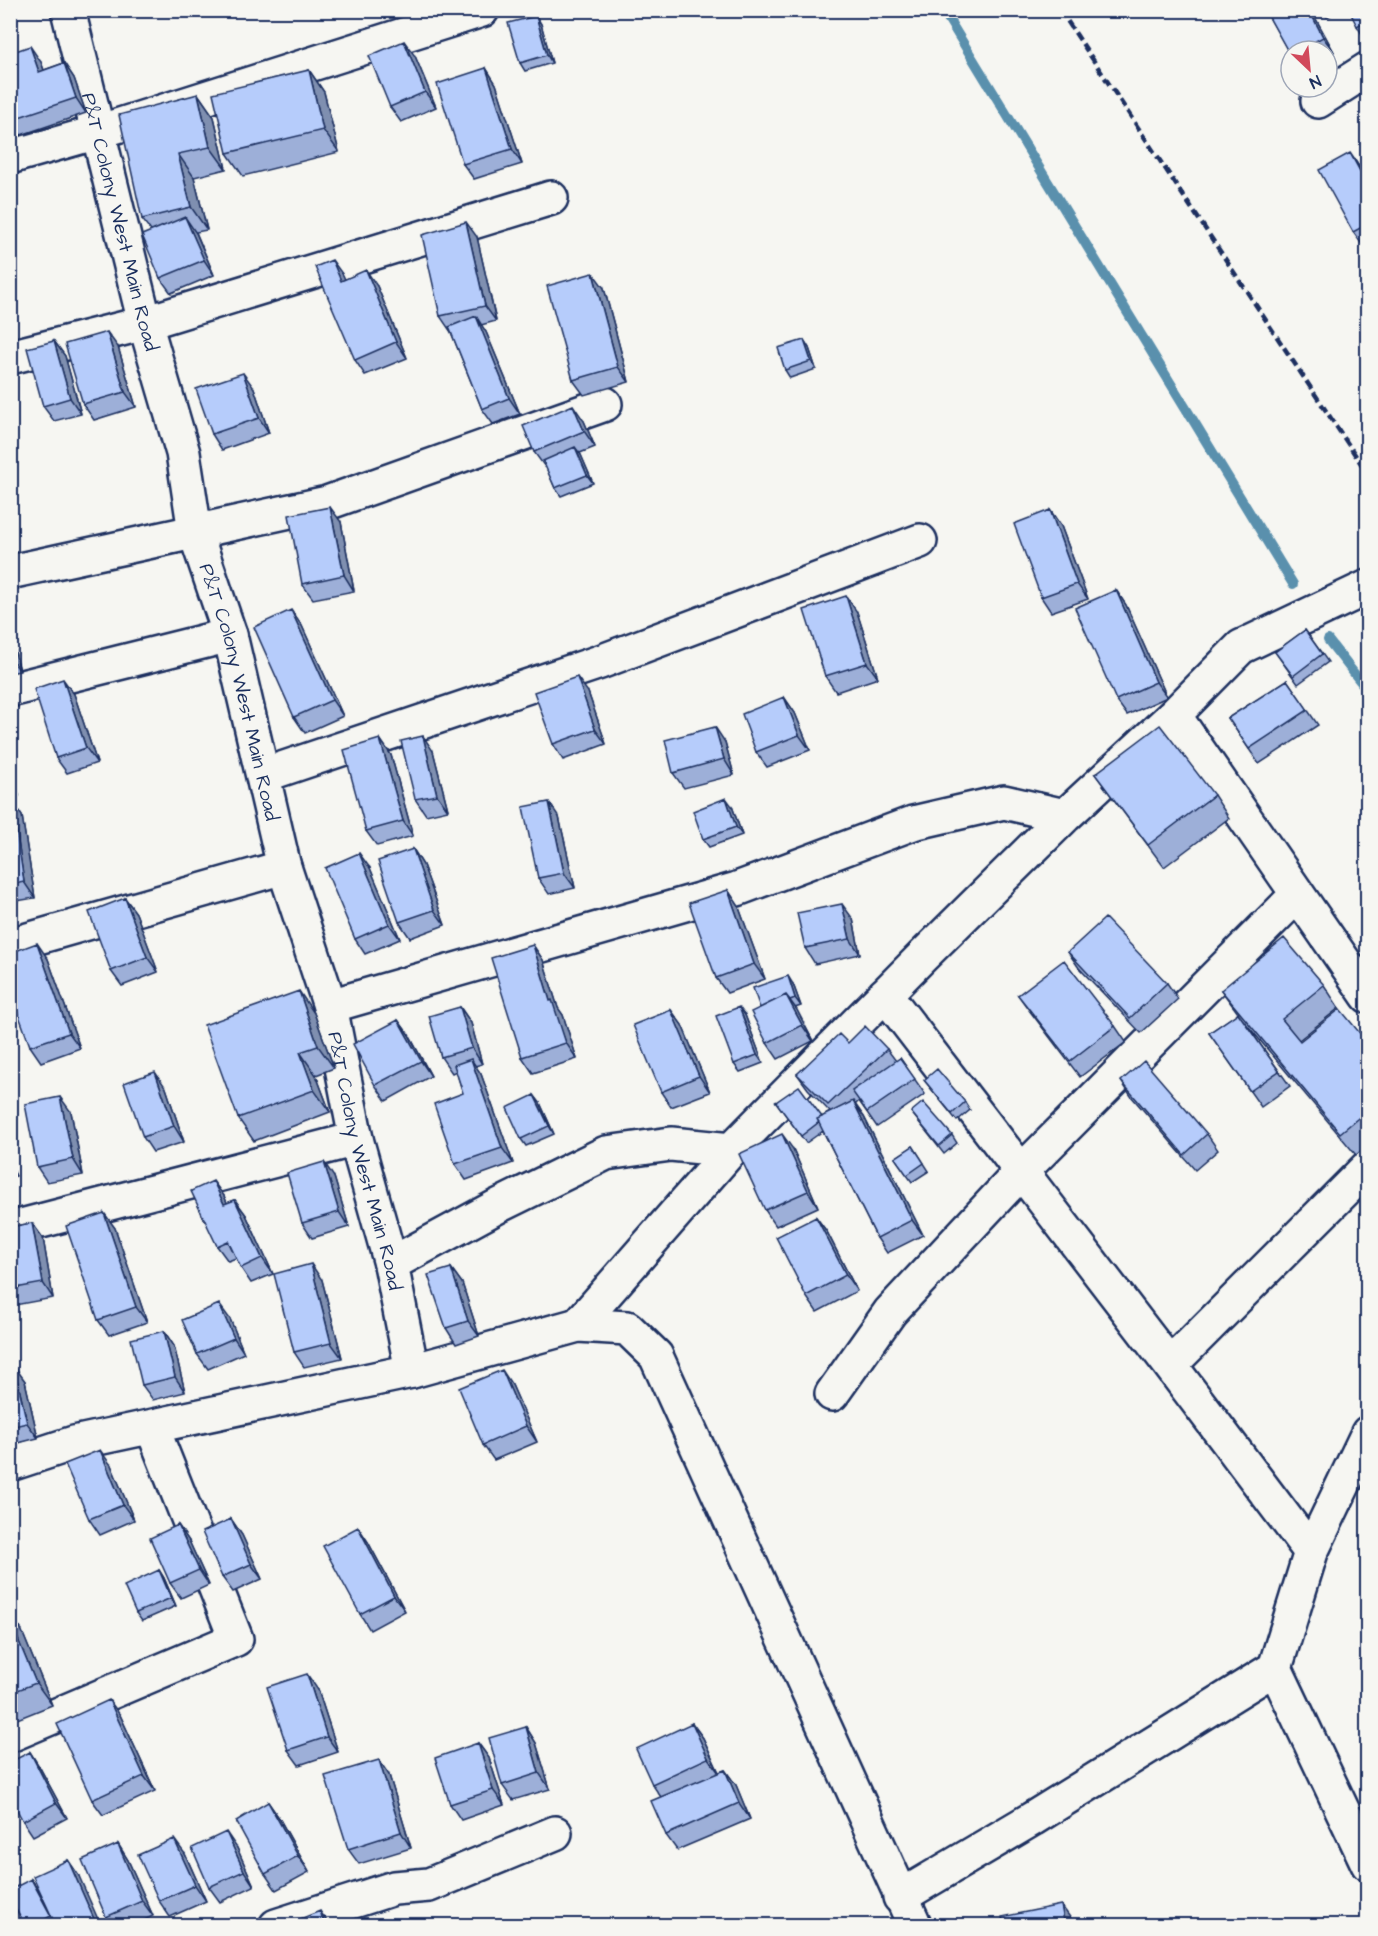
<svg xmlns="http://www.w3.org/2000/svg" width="1378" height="1936" viewBox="0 0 1378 1936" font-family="'Architects Daughter',sans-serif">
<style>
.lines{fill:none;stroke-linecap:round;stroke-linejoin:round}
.stream{stroke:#5a90ad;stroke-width:10}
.street-casing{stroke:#1b2f5e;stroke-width:38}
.secondary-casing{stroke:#1b2f5e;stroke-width:38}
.street{stroke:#f6f6f2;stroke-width:33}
.secondary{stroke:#f6f6f2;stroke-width:33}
.rail{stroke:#1b2f5e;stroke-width:4.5;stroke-dasharray:9 4.5;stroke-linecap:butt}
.wall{fill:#9dafd8;stroke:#1b2f5e;stroke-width:1.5}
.shaded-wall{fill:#7f8fb0;stroke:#1b2f5e;stroke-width:1.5}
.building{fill:#b6ccfb;stroke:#1b2f5e;stroke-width:1.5}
.labels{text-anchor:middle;stroke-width:4.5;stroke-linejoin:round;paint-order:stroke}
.street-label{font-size:20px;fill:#1b2f5e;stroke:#f6f6f2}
</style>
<rect width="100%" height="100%" fill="#f6f6f2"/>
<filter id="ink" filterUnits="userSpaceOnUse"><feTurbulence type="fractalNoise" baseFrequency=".0167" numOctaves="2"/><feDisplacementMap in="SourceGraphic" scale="12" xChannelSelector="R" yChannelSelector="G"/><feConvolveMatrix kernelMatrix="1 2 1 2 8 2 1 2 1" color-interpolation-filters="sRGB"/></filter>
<g filter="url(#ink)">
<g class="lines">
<!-- stream -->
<path class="stream" d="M943,10L1293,584
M1328,640L1368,691"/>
<!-- street casing -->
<g class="street-casing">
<path id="street" d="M1318,101L1368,69
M10,157L98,132L482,10
M10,357L145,323L551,198
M10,572L327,503L605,404
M10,690L230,635
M1174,715L1368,996
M264,775L600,662L920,541
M10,945L284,867
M885,994L1170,1365L1368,1167
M330,1006L737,889L913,823L1004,802L1065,816
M731,1150L922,957L1065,816L1174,715L1241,647L1368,587
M10,1229L356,1139
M391,1264L498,1206L606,1153L671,1144L731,1150L578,1325
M1170,1365L1311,1552L1275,1668L1368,1864
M832,1394L890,1312L1021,1172L1296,896
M10,1464L74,1443L412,1371
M1311,1552L1368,1433
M10,1735L236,1639L152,1427
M900,1897L1032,1819L1275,1668
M276,1926L394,1888L429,1885L555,1833"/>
</g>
<!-- secondary casing -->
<g class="secondary-casing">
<g id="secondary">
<path id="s1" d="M68,10L145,323L183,453L195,532L230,635L284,867L330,1006L356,1139L391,1264L412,1371L578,1325L627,1328L656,1356L915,1926"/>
</g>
</g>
<!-- street -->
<use href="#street" class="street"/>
<!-- secondary -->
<use href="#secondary" class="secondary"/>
<!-- rail -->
<path class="rail" d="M1060,10L1368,474"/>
</g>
<!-- wall -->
<path class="wall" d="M1265,10H1311L1334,52L1327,56V51H1291V56Z
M1323,10H1340L1327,17Z
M1362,10L1368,22V31L1362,34L1357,26Z
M536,16L541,24L552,63L525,71L520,63Z
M10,53L41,62L44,70L64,63L74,78L86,113L21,135L10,121Z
M415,56L436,107L401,122L390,107Z
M486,68L496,84L522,164L474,179L463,164Z
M309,70L324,92L339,152L243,176L227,153Z
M198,94L214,117L226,169L194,177L207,230L196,232L214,275L171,293L160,278L151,231L142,219Z
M1361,169L1368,181V245L1364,247L1353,232Z
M477,237L496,321L481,325L486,332L520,414L493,424L482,409L451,332L440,316Z
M343,275L344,279L377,286L407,358L365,375L355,360Z
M604,288L629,382L584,395L573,380Z
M804,340L809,348L816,369L790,378L785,370Z
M54,341L65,356L81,414L54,421L43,406Z
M118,347L136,407L94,420L83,404Z
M254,388L269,433L222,450L212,434Z
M584,421L595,447L580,453L593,483L561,496L555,488L546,467H545L534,452Z
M1050,510L1061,526L1088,599L1051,612L1041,597Z
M341,522L354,591L313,599L302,584Z
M1116,590L1126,605L1167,697L1127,715L1116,700Z
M857,612L878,678L836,692L825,676Z
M302,626L343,716L305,733L294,717Z
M1305,630L1328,662L1298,684L1275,652Z
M10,632L20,671L10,673Z
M1287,680L1318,725L1259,764L1228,718Z
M588,692L606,744L563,760L553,744Z
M74,694L97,763L67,773L56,758Z
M784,697L795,713L810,750L767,767L756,752Z
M380,739L391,755L413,836L377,846L366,831Z
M725,742L734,775L684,788L673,773Z
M433,751L448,810L426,815L415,799Z
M10,769L19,796L10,798Z
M1095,774L1214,795L1229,818L1164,867Z
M10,801H12L22,816L35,898L10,902Z
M732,806L742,835L709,847L703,839Z
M559,817L575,888L549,894L538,878Z
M413,849L423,865L445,925L410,938L399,922Z
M370,868L400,939L365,954L355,939Z
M728,890L738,905L765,979L727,993L716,978Z
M125,898L136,913L158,972L122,986L111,971Z
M853,919L860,954L815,964L805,948Z
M533,945L543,960L558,1008L563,1015L577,1059L533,1073L522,1057Z
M1068,952L1167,983L1178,999L1141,1033L1079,968Z
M48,959L80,1048L41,1062L30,1046Z
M793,984L801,1006L795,1008L813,1041L778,1059L767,1043L760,1008Z
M1324,985L1339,1008L1299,1040L1300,1041L1368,1043V1145L1356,1155L1243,1020L1290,1086L1261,1107L1209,1033L1238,1013L1221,990Z
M1018,995L1115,1026L1126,1042L1080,1077L1029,1010Z
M460,1007L471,1023L482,1064L475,1066L481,1074L513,1163L466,1180L455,1164L463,1093L456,1071L452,1073L441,1057Z
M671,1010L682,1025L710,1092L671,1107L661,1092Z
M314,1013L334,1068L316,1075L330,1112L254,1141L238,1118Z
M745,1015L763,1063L740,1072L734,1064Z
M398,1020L409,1035L431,1076L386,1101L375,1085Z
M848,1043L887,1049L896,1061L900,1058L925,1094L877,1127L859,1101L855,1105L864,1117L923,1235L887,1253L877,1238L823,1131L806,1143L776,1102L822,1117L830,1112L808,1089L797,1074Z
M924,1080L965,1102L970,1110L957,1121Z
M1121,1081L1207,1134L1218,1150L1195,1170L1131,1096Z
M166,1088L184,1142L153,1152L143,1137Z
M534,1095L540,1103L554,1134L526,1146L521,1139Z
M71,1112L83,1175L47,1182L37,1167Z
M911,1112L952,1135L957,1143L944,1154Z
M913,1146L929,1171L912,1182L895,1158Z
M793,1149L818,1207L776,1226L765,1210Z
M10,1164L16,1176L10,1178Z
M334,1177L349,1227L312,1238L302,1223Z
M224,1196L227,1203L235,1200L246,1215L273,1274L251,1283L241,1268L236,1258L228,1261L217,1246Z
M104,1213L115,1228L147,1322L109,1335L98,1320Z
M816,1217L827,1232L857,1291L817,1312L806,1296Z
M32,1223L43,1238L53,1298L15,1305L10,1299V1227Z
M451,1268L462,1283L479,1336L456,1344L446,1328Z
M322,1280L342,1358L304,1367L294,1352Z
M230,1319L244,1353L208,1369L197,1354Z
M164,1331L174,1346L185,1392L153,1400L142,1385Z
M10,1366H14L25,1381L38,1438L10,1445Z
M512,1385L537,1442L494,1460L483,1445Z
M111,1465L134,1520L100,1535L89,1519Z
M231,1519L242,1535L262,1579L233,1592L222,1577Z
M178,1525L189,1541L209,1585L181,1598L170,1583Z
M358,1527L368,1542L405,1611L370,1630L360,1614Z
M159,1570L164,1578L176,1606L142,1621L136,1613Z
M10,1614L21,1629L52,1705L10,1722Z
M318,1690L338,1752L299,1765L288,1750Z
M120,1715L155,1791L103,1815L92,1800Z
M692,1723L703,1738L719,1772L725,1770L736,1785L750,1819L677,1850L666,1835L661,1797L652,1784Z
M526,1727L536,1743L550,1789L513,1800L502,1785Z
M478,1743L489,1758L504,1805L461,1820L450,1804Z
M30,1752L40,1768L67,1818L33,1836L23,1821Z
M389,1775L411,1848L359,1864L348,1849Z
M268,1802L279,1818L309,1872L276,1890L265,1874Z
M118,1844L128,1860L153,1916L132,1926H113L106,1917Z
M237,1848L254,1886L220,1902L209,1887Z
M185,1854L206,1901L170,1917L159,1901Z
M68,1860L79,1876L55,1924L52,1926H25L31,1879L36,1886L48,1908Z"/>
<!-- shaded-wall -->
<path class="shaded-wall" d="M1309,10H1311L1334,52L1323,37Z
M1360,10H1362L1368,22V24Z
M536,16L541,24L552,63L547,55Z
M404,41L415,56L436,107L425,92Z
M30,46L41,62L50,87L39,72Z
M64,63L74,78L86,113L76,98Z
M486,68L496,84L522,164L512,149Z
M309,70L324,92L339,152L323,130Z
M198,94L214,117L226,169L210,147Z
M1350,153L1361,169L1368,181V186Z
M178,154L194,177L207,230L191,207Z
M185,217L196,233L214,275L204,260Z
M466,222L477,237L496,321L485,306Z
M332,260L343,275L352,296L341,281Z
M366,270L377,286L407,358L396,342Z
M593,273L604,288L629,382L618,367Z
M476,316L486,332L520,414L509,398Z
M107,332L118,347L136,407L125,392Z
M804,340L809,348L816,369L811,361Z
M54,341L65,356L81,414L70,398Z
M243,373L254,388L269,433L259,418Z
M573,405L584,421L595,447L584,431Z
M575,447L581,455L593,483L587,475Z
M330,507L341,522L354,591L344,575Z
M1050,510L1061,526L1088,599L1077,584Z
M1116,590L1126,605L1167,697L1156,682Z
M846,596L857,612L878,678L867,663Z
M291,610L302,626L343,716L332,700Z
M10,632L20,671L10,657Z
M577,677L588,692L606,744L595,729Z
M63,679L74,694L97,763L86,748Z
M784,697L795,713L810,750L799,735Z
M715,727L725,742L734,775L724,759Z
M423,736L433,751L448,810L437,795Z
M380,739L391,755L413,836L403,821Z
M10,769L12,772L19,796L14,788L10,777Z
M726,798L732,806L742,835L736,827Z
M12,801L22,816L35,898L24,882Z
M549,802L559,817L575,888L564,873Z
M413,849L423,865L445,925L434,910Z
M359,853L370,868L400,939L389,924Z
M728,890L738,905L765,979L754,964Z
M125,898L136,913L158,972L147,957Z
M842,904L853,919L860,954L850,939Z
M37,943L48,959L80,1048L69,1033Z
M533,945L543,960L558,1008L563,1015L577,1059L566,1043L550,1001Z
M788,976L793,984L801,1006L795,998Z
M299,991L314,1013L334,1068L318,1046Z
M786,995L797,1010L813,1041L802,1025Z
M460,1007L471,1023L482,1064L472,1048Z
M739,1007L745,1015L763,1063L757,1055Z
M671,1010L682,1025L710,1092L699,1076Z
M398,1020L409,1035L431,1076L421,1061Z
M300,1052L316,1075L330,1112L314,1090Z
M471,1059L481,1074L513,1163L502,1148Z
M155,1072L166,1088L184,1142L174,1126Z
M534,1095L540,1103L554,1134L549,1126Z
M60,1097L71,1112L83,1175L73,1159Z
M853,1101L864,1117L923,1235L912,1220Z
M782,1134L793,1149L818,1207L808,1191Z
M324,1162L334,1177L349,1227L339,1212Z
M10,1164L16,1176L10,1169Z
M213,1181L224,1196L235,1220L224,1204Z
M235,1200L246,1215L273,1274L262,1258Z
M104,1213L115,1228L147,1322L136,1307Z
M816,1217L827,1232L857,1291L846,1275Z
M32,1223L43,1238L53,1298L43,1283Z
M311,1264L322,1280L342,1358L331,1343Z
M451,1268L462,1283L479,1336L468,1321Z
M219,1304L230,1319L244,1353L234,1338Z
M164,1331L174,1346L185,1392L175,1377Z
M14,1366L25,1381L38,1438L27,1423Z
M502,1370L512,1385L537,1442L526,1426Z
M100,1450L111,1465L134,1520L123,1505Z
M231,1519L242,1535L262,1579L251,1564Z
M178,1525L189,1541L209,1585L199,1570Z
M358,1527L368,1542L405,1611L394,1596Z
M159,1570L164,1578L176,1606L171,1598Z
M10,1614L21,1629L52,1705L36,1683L10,1620Z
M307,1674L318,1690L338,1752L327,1737Z
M109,1700L120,1715L155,1791L144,1776Z
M692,1723L703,1738L719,1773L708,1758Z
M526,1727L536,1743L550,1789L539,1773Z
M478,1743L489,1758L504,1805L493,1790Z
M30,1752L40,1768L67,1818L56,1803Z
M379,1760L389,1775L411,1848L401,1832Z
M725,1770L736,1785L750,1819L739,1803Z
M268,1802L279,1818L309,1872L298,1856Z
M226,1832L237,1848L254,1886L244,1871Z
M174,1839L185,1854L206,1901L195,1885Z
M118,1844L128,1860L153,1916L142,1901Z
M68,1860L79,1876L101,1926H97Z
M31,1879L36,1886L56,1923L51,1916Z
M1061,1905L1072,1920L1073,1926H1065Z
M320,1911L330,1926H325Z"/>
<!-- building -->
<path class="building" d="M1265,10H1309L1323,37L1298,51H1291L1290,55Z
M1349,10H1360L1366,21L1357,26Z
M536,16L547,55L520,63L508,23Z
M404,41L425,92L390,107L369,56Z
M30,46L39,72L64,63L76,98L10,120V53Z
M486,68L512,149L463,164L437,84Z
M309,70L323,130L227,153L213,93Z
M198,94L210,147L178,154L191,207L142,219L119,115Z
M1350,153L1368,186V224L1353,232L1319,170Z
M185,217L204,260L160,278L142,235Z
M466,222L485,306L440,316L422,235Z
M332,260L341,281L366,270L396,342L355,360L315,267Z
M593,273L618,367L573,380L547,286Z
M476,316L509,398L482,409L449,327Z
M107,332L125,392L83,404L65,344Z
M804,340L811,361L785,370L778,348Z
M54,341L70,398L43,406L27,348Z
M243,373L259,418L212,434L196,389Z
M573,405L584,431L534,452L523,426Z
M575,447L587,475L555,488L543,461Z
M330,507L344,575L302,584L289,515Z
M1050,510L1077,584L1041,597L1014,524Z
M1116,590L1156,682L1116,700L1075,608Z
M846,596L867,663L825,676L804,610Z
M291,610L332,700L294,717L254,627Z
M1305,630L1322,654L1293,676L1275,652Z
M577,677L595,729L553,744L534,692Z
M63,679L86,748L56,758L34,689Z
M1287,680L1308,710L1249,749L1228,718Z
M784,697L799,735L756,752L742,714Z
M1160,725L1214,795L1148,845L1095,774Z
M715,727L724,759L673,773L665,740Z
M423,736L437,795L415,799L401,741Z
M380,739L403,821L366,831L344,750Z
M10,777L14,788L10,789Z
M726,798L736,827L703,839L693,811Z
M10,801H12L24,882L10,885Z
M549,802L564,873L538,878L523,807Z
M413,849L434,910L399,922L378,861Z
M359,853L389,924L355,939L325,868Z
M728,890L754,964L716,978L689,903Z
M125,898L147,957L111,971L89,912Z
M842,904L850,939L805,948L797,913Z
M1105,918L1167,983L1130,1018L1068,952Z
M1284,938L1324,985L1282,1019L1300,1041L1340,1009L1368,1043V1110L1340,1133L1221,990Z
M37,943L69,1033L30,1046L10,991V953Z
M533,945L550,1001L552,1000L566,1043L522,1057L491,958Z
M1064,960L1115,1026L1070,1061L1018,995Z
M788,976L795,998L790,1000L786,995L760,1008L753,988Z
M299,991L318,1046L300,1052L314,1090L238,1118L204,1025Z
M786,995L802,1025L767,1043L751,1012Z
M460,1007L472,1048L441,1057L429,1016Z
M739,1007L757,1055L734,1064L716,1016Z
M671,1010L699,1076L661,1092L633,1025Z
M1238,1013L1279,1071L1250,1091L1209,1033Z
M398,1020L421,1061L375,1085L353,1044Z
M865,1026L887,1049L828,1105L797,1074L839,1034L848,1043Z
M900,1058L915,1079L867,1112L852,1091Z
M471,1059L502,1148L455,1164L434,1104L463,1093L454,1065Z
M1144,1061L1207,1134L1184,1155L1121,1081Z
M937,1069L965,1102L952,1114L924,1080Z
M155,1072L174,1126L143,1137L124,1083Z
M799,1086L822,1117L817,1119L819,1122L801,1136L776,1102Z
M534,1095L549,1126L521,1139L507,1108Z
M60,1097L73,1159L37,1167L25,1104Z
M853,1101L912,1220L877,1238L817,1119Z
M923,1102L952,1135L939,1146L911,1112Z
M782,1134L808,1191L765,1210L739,1154Z
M913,1146L924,1163L907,1175L895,1158Z
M324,1162L339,1212L302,1223L287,1173Z
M213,1181L224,1204L235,1200L262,1258L241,1268L228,1241L217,1246L191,1191Z
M104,1213L136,1307L98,1320L66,1226Z
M816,1217L846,1275L806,1296L776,1237Z
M32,1223L43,1283L10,1289V1227Z
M311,1264L331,1343L294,1352L274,1274Z
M451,1268L468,1321L446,1328L428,1275Z
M219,1304L234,1338L197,1354L182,1320Z
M164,1331L175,1377L142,1385L131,1339Z
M10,1366H14L27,1423L10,1427Z
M502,1370L526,1426L483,1445L459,1388Z
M100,1450L123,1505L89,1519L65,1464Z
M231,1519L251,1564L222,1577L202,1532Z
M178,1525L199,1570L170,1583L150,1538Z
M358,1527L394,1596L360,1614L323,1546Z
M159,1570L171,1598L136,1613L124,1586Z
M10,1620L36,1683L10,1693Z
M307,1674L327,1737L288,1750L267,1687Z
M109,1700L144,1776L92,1800L57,1724Z
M692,1723L708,1758L652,1784L636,1749Z
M526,1727L539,1773L502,1785L489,1738Z
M478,1743L493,1790L450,1804L435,1758Z
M30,1752L56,1803L23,1821L10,1797V1762Z
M379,1760L401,1832L348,1849L325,1776Z
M725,1770L739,1803L666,1835L651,1801Z
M268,1802L298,1856L265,1874L236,1821Z
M226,1832L244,1871L209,1887L192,1848Z
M174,1839L195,1885L159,1901L138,1855Z
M118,1844L142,1901L106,1917L82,1860Z
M68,1860L97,1926H56L33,1876Z
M31,1879L51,1916L32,1926H25L10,1898V1890Z
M1061,1905L1065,1926H1004L1002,1917Z
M320,1911L325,1926H283Z
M10,1915L16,1926H10Z"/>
</g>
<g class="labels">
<!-- street labels -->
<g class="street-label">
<text dy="7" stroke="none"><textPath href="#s1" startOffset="218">P&amp;T Colony West Main Road</textPath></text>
<text dy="7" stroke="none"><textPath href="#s1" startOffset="704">P&amp;T Colony West Main Road</textPath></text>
<text dy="7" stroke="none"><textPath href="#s1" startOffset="1190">P&amp;T Colony West Main Road</textPath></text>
</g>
</g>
<!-- margin -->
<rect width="1378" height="1936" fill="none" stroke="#f6f6f2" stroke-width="36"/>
<rect x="18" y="18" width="1342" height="1900" fill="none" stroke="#1b2f5e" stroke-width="2" filter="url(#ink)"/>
<!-- north arrow -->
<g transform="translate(1309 69) rotate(154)"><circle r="28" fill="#f6f6f2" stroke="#9ea6b7" stroke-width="1.5"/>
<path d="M0-4.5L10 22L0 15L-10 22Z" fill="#d1495b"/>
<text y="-9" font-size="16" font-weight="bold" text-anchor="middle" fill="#1b2f5e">N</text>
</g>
</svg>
